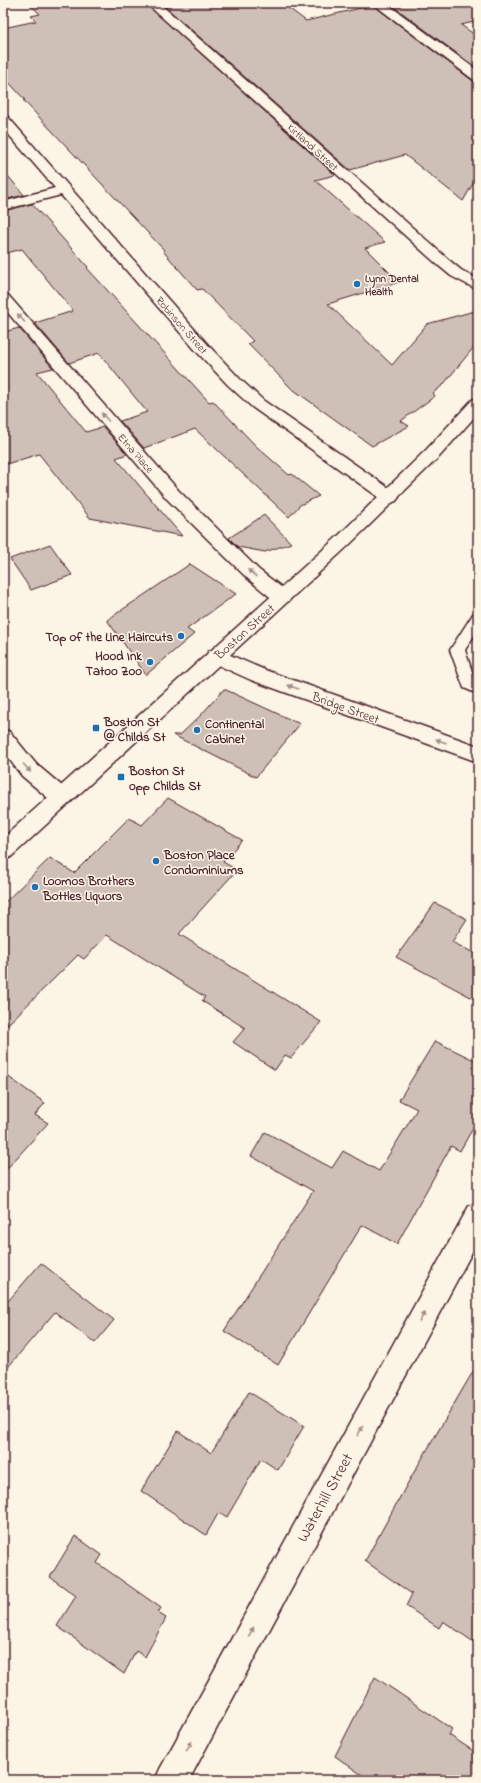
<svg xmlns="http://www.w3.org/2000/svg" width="481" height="1783" viewBox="0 0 481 1783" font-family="'Indie Flower',sans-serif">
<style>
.building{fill:#cfc0b7;stroke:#4a1f2b}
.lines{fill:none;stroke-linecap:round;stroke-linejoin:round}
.lane-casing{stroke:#4a1f2b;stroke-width:3}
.street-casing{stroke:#4a1f2b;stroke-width:3}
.secondary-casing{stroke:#4a1f2b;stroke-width:3}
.lane{fill:#fcf5e5;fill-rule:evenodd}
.street{fill:#fcf5e5;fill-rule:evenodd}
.secondary{fill:#fcf5e5;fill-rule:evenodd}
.oneway{fill:#a38a88}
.poi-dot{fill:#1f6fb2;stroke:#fcf5e5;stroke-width:1.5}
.labels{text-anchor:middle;stroke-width:3;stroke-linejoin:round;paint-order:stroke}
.far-street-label{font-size:11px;fill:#4a1f2b;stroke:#fcf5e5}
.far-poi-label{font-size:11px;font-weight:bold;fill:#4a1f2b;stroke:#fcf5e5;text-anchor:start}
.street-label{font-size:13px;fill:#4a1f2b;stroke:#fcf5e5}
.poi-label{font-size:13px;font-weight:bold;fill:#4a1f2b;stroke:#fcf5e5;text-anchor:start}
.near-street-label{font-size:16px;fill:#4a1f2b;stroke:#fcf5e5}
</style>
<rect width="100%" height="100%" fill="#fcf5e5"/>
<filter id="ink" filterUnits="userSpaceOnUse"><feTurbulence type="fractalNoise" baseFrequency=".025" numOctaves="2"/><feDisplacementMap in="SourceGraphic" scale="8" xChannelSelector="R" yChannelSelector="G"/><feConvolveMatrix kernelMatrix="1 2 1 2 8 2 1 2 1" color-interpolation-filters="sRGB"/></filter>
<g filter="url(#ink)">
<!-- building -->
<path class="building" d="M28,3H114L116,5L145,3L335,175L315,180L385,242L365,248L399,282L328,304L392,365L427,324L478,310V342L443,385L433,393L435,396L401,421L409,426L372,446L291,388L248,344L253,341L202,289L197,290L163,251L164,250L23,100H25L3,76V28L36,21L31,16L40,14Z
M161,3H282L306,21L373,5L473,81L478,82V175L463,201L405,155L350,170Z
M389,3H478V21L461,25L478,37V69Z
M3,170L24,195L3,200Z
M32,204L88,267L87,268L209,402L213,401L256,446L289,475L292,474L319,496L300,505L289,517L195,429L144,448L120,421L147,412L99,353L69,363L35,323L73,311L22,249L3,254V211Z
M19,328L53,368L37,372L86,432L103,427L127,454L116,458L182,536L90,518L39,454L3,465V331L4,332Z
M264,515L291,543L265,552L238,547L229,538Z
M50,544L72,575L31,590L10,559Z
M190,564L236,594L187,629L194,634L146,675L107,620Z
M224,689L300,724L256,777L173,735H180L200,716Z
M168,798L242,840L223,862L237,870L179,934L321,1022L291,1058L285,1055L275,1070L233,1042L245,1028L202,1001L205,997L107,935L84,959L78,955L3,1029V904L50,858L74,873L129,818L142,825Z
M435,903L467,919L452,942L478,955V1001L396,957Z
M435,1041L478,1062V1119L460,1151L451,1146L397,1244L362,1225L278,1365L224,1331L313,1191L251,1156L265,1132L332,1168L343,1151L379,1171L417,1109L399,1100Z
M3,1073L45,1103L35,1115L48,1123L3,1173Z
M41,1263L114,1320L95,1343L55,1312L3,1373V1307Z
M478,1363V1645L443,1621L439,1628L406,1606L412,1594L365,1561L410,1479Z
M249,1392L304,1426L278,1470L261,1459L227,1517L219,1512L206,1535L141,1491L178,1431L211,1453Z
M75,1536L102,1555L97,1563L161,1608L158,1613L166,1618L145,1657L136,1651L124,1674L57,1626L76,1596L50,1577Z
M375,1677L452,1729L449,1735L478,1754V1780H369L335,1756Z"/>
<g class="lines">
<!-- lane casing -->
<g class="lane-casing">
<path id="lane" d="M478,613V629L465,650L475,681L478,682V694L464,688L450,650L473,614Z"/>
</g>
<!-- street casing -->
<g class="street-casing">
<path id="street" d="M146,3H159L449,260L461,270L478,279V290L451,276L439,266Z
M372,3H386L478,71V81L474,80Z
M3,116L8,117L209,346L240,379L264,401L396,493L399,497L396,501L390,503L384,501L252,407L228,385L197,352L61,195L3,210V202L55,188L3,128Z
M3,293L8,295L179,491L259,570L289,593L291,597L289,601L282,603L275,601L247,578L167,499L3,307Z
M216,649L265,670L478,746V762L251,680L209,661L206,656L209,651Z
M3,729L10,732L36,764L68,791L71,797L68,803L61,805L54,803L22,776L3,751Z
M478,1203V1241L189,1780H155L160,1769L469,1206Z"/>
</g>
<!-- secondary casing -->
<g class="secondary-casing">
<path id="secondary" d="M478,398V413L439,457L349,545L11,857L3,860V838L337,537L427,449L472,400Z"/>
</g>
<!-- lane -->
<use href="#lane" class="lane"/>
<!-- street -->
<use href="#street" class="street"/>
<!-- secondary -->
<use href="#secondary" class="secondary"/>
</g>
<!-- one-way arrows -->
<defs><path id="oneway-solid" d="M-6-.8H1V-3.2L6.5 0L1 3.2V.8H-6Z"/></defs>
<g class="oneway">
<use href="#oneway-solid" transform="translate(21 318) rotate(-131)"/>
<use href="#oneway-solid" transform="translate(105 417) rotate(-131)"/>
<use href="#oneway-solid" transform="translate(252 573) rotate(-139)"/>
<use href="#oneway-solid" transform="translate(293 687) rotate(-160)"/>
<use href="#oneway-solid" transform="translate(441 741) rotate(-160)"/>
<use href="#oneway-solid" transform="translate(27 768) rotate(48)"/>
<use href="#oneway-solid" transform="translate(422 1317) rotate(-61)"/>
<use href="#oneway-solid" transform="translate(360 1431) rotate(-61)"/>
<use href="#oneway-solid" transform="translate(251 1632) rotate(-61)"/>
<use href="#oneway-solid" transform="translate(189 1746) rotate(-61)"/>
</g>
</g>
<!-- markers -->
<g class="poi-dot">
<circle cx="357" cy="284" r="4"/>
<circle cx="181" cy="636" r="4"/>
<circle cx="150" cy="662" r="4"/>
<rect x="92" y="724" width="8" height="8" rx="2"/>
<circle cx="197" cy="730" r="4"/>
<rect x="117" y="773" width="8" height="8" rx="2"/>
<circle cx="156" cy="861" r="4"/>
<circle cx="35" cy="887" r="4"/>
</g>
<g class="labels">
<!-- far-street labels -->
<g class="far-street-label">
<text transform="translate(313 147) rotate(42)" y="4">Kirtland Street</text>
<text transform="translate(182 325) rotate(49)" y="4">Robinson Street</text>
<text transform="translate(136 453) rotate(49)" y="4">Etna Place</text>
</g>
<!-- far-poi labels -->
<g class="far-poi-label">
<text x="365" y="282">Lynn Dental<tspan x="365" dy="13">Health</tspan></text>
</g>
<!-- street labels -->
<g class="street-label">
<text transform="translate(244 631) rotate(-42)" y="5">Boston Street</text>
<text transform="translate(346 707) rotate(20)" y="5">Bridge Street</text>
</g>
<!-- poi labels -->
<g class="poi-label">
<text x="173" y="641" text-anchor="end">Top of the Line Haircuts</text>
<text x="142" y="660" text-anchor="end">Hood Ink<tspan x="142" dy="15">Tatoo Zoo</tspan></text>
<text x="104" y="726">Boston St<tspan x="104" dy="15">@ Childs St</tspan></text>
<text x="205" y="728">Continental<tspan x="205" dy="15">Cabinet</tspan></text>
<text x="129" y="775">Boston St<tspan x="129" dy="15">opp Childs St</tspan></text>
<text x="164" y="859">Boston Place<tspan x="164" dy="15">Condominiums</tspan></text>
<text x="43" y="885">Loomos Brothers<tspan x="43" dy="15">Bottles Liquors</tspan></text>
</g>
<!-- near-street labels -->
<g class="near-street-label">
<text transform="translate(324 1497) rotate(-61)" y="6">Waterhill Street</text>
</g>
</g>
<!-- margin -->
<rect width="481" height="1783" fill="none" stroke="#fcf5e5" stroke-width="16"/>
<rect x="8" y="8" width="465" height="1767" fill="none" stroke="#4a1f2b" stroke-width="1.5" filter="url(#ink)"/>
</svg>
